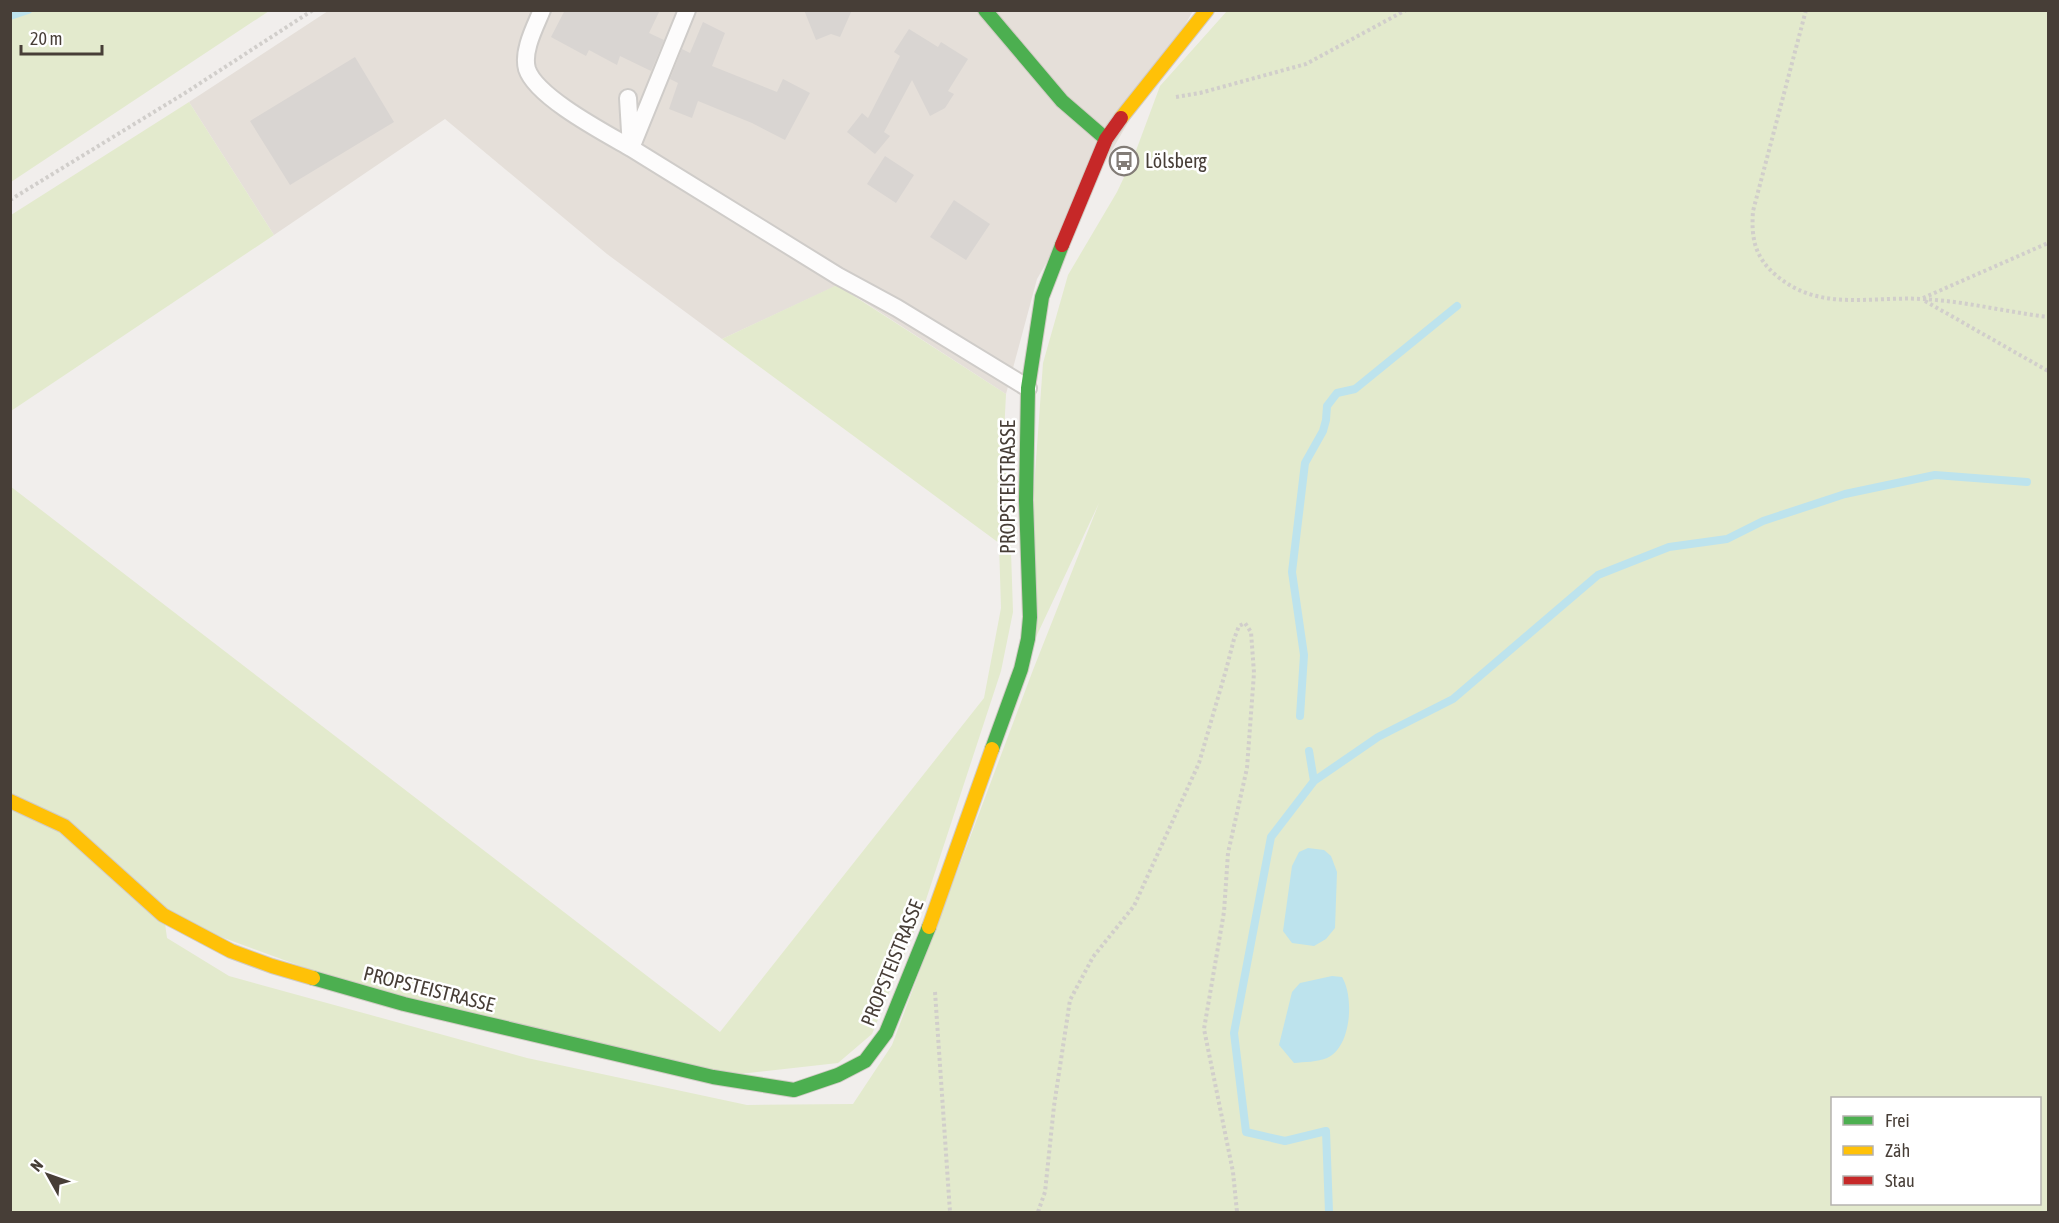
<svg xmlns="http://www.w3.org/2000/svg" width="2059" height="1223" viewBox="0 0 2059 1223" font-family="'Asap Condensed',sans-serif">
<style>
.residential{fill:#e5dfd9}
.green{fill:#e3eacd;fill-rule:evenodd}
.water{fill:#bde3ed}
.lines{fill:none;stroke-linecap:round;stroke-linejoin:round}
.stream{stroke:#bde3ed;stroke-width:8}
.building{fill:#d9d5d2}
.lane-casing{stroke:#cfccc9;stroke-width:20}
.fast-casing{stroke:#d1cbc4;stroke-width:16}
.slow-casing{stroke:#d1cbc4;stroke-width:16}
.jam-casing{stroke:#d1cbc4;stroke-width:16}
.path{stroke:#d1cecb;stroke-width:4;stroke-dasharray:3 3;stroke-linecap:butt}
.lane{stroke:#fdfcfc;stroke-width:16}
.fast{stroke:#4caf50;stroke-width:14}
.slow{stroke:#ffc107;stroke-width:14}
.jam{stroke:#c62828;stroke-width:14}
.labels{text-anchor:middle;stroke-width:5;stroke-linejoin:round;paint-order:stroke}
.poi-label{font-size:20px;fill:#473e37;stroke:#fff;text-anchor:start}
.street-label{font-size:20px;fill:#473e37;stroke:#fff}
</style>
<rect width="100%" height="100%" fill="#f1eeec"/>
<!-- residential -->
<path class="residential" d="M328,11H1193L1037,279L1006,394L838,285L722,339L607,254L445,119L274,235L189,102Z"/>
<!-- green -->
<path class="green" d="M11,10H269V11L11,182Z
M1227,11H2048V1212H11L10,486L720,1032L984,698L1001,608L999,543L722,339L837,285L1006,394L1004,434L1009,490L1013,612L1001,671L922,912L872,1034L838,1063L713,1077L404,1004L164,916L167,938L229,976L527,1058L747,1105L853,1104L892,1045L1033,670L1099,503L1021,669L1043,363L1068,275L1117,192L1134,156L1160,86ZM1832,1098H2040V1204H1832Z
M189,102L274,235L11,411V215Z"/>
<!-- water -->
<path class="water" d="M1308,848L1324,850L1331,856L1337,872L1335,928L1326,939L1314,946L1292,943L1283,931L1292,866L1299,852Z
M1332,976L1342,977C1354,996 1352,1047 1327,1058C1318,1062 1304,1062 1294,1063L1279,1045L1292,992L1300,983Z"/>
<g class="lines">
<!-- stream -->
<path class="stream" d="M10,16L28,10
M1300,716L1304,655L1292,572L1305,463L1323,431L1326,420L1327,406L1337,393L1355,389L1457,306
M1309,751L1314,781L1271,837L1234,1033L1246,1132L1285,1141L1326,1131L1329,1212
M1314,781L1378,737L1453,699L1598,575L1669,547L1727,539L1763,521L1845,494L1935,475L2027,482"/>
</g>
<!-- building -->
<path class="building" d="M565,10H660L649,33L664,40L651,71L620,56L617,65L589,50L586,56L551,37Z
M804,10H852L840,37L831,34L816,40Z
M703,22L725,33L712,66L777,92L783,79L810,93L785,140L752,123L698,101L692,118L669,109L678,83L670,79L682,49L690,53Z
M909,29L938,47L941,42L968,59L948,91L954,94L945,108L930,116L912,80L884,132L890,136L875,154L847,132L862,113L868,118L900,56L894,52Z
M355,57L394,122L290,185L250,121Z
M885,156L914,175L896,203L867,184Z
M954,200L990,224L966,260L930,237Z"/>
<g class="lines">
<!-- lane casing -->
<g class="lane-casing">
<path id="lane" d="M542,10C535,27 522,51 527,69C536,97 605,133 631,148L687,10
M628,98L631,148L838,276L897,308L1028,388"/>
</g>
<!-- fast casing -->
<g class="fast-casing">
<path id="fast" d="M985,10L1062,101L1106,139
M992,749L1021,669L1028,639L1030,617L1026,500L1028,388L1042,297L1062,245
M313,978L404,1004L713,1077L794,1090L838,1075L865,1061L886,1033L929,927"/>
</g>
<!-- slow casing -->
<g class="slow-casing">
<path id="slow" d="M1121,118L1207,10
M10,801L64,826L163,915L231,951L272,966L313,978
M929,927L992,749"/>
</g>
<!-- jam casing -->
<g class="jam-casing">
<path id="jam" d="M1062,245L1106,139L1121,118"/>
</g>
<!-- path -->
<path class="path" d="M1806,10L1753,211C1751,239 1755,258 1777,276C1820,312 1870,296 1922,299C1965,301 2006,312 2048,317
M1176,97L1200,93L1306,64L1406,10
M10,200L185,93L313,10
M1923,298L2048,243
M1925,301L2048,371
M935,992L950,1212
M1038,1212L1045,1192L1054,1106L1070,1000L1093,957L1134,906L1199,763L1226,670L1234,639L1239,626L1245,623L1251,632L1254,673L1247,768L1228,853L1224,912L1204,1029L1233,1172L1237,1212"/>
<!-- lane -->
<use href="#lane" class="lane"/>
<!-- fast -->
<use href="#fast" class="fast"/>
<!-- slow -->
<use href="#slow" class="slow"/>
<!-- jam -->
<use href="#jam" class="jam"/>
</g>
<!-- icons -->
<defs>
<g id="bus-ring" transform="scale(1.5)"><circle r="9.5" fill="#fff" stroke="#827c76" stroke-width="1.5"/><path d="M-5-6H5V4H4V6H2V4H-2V6H-4V4H-5ZM-3.5-4V0h7V-4ZM-3.5 1.2v1.5H-2V1.2ZM2 1.2v1.5H3.5V1.2Z" fill="#827c76"/></g>
</defs>
<g fill-rule="evenodd">
<use href="#bus-ring" x="1124" y="161"/>
</g>
<g class="labels">
<!-- poi labels -->
<g class="poi-label">
<text x="1145" y="168">Lölsberg</text>
</g>
<!-- street labels -->
<g class="street-label">
<text transform="translate(1008 487) rotate(-90)" y="7">PROPSTEISTRASSE</text>
<text transform="translate(892 963) rotate(-68)" y="7">PROPSTEISTRASSE</text>
<text transform="translate(429 989) rotate(14)" y="7">PROPSTEISTRASSE</text>
</g>
</g>
<!-- border -->
<rect width="2059" height="1223" fill="none" stroke="#473e37" stroke-width="24"/>
<!-- legend -->
<rect x="1831" y="1097" width="210" height="108" fill="#ffffff" stroke="#b5b2af" stroke-width="1.5"/>
<rect x="1843" y="1116" width="30" height="9" fill="#4caf50" stroke="#b5b2af" stroke-width="1.5"/>
<text x="1885" y="1127" font-size="18" fill="#473e37">Frei</text>
<rect x="1843" y="1146" width="30" height="9" fill="#ffc107" stroke="#b5b2af" stroke-width="1.5"/>
<text x="1885" y="1157" font-size="18" fill="#473e37">Zäh</text>
<rect x="1843" y="1176" width="30" height="9" fill="#c62828" stroke="#b5b2af" stroke-width="1.5"/>
<text x="1885" y="1187" font-size="18" fill="#473e37">Stau</text>
<!-- north arrow -->
<g transform="translate(48 1175) rotate(310)" stroke="#ffffff" stroke-width="4.5" paint-order="stroke">
<path d="M0-4.5L10 22L0 15L-10 22Z" fill="#473e37"/>
<text y="-9" font-size="16" font-weight="bold" text-anchor="middle" fill="#473e37">N</text>
</g>
<!-- scale -->
<path d="M21 45v9h81v-9" fill="none" stroke="#473e37" stroke-width="3"/>
<text x="30" y="45" font-size="18" fill="#473e37" stroke="#ffffff" stroke-width="4.5" paint-order="stroke">20 m</text>
</svg>
